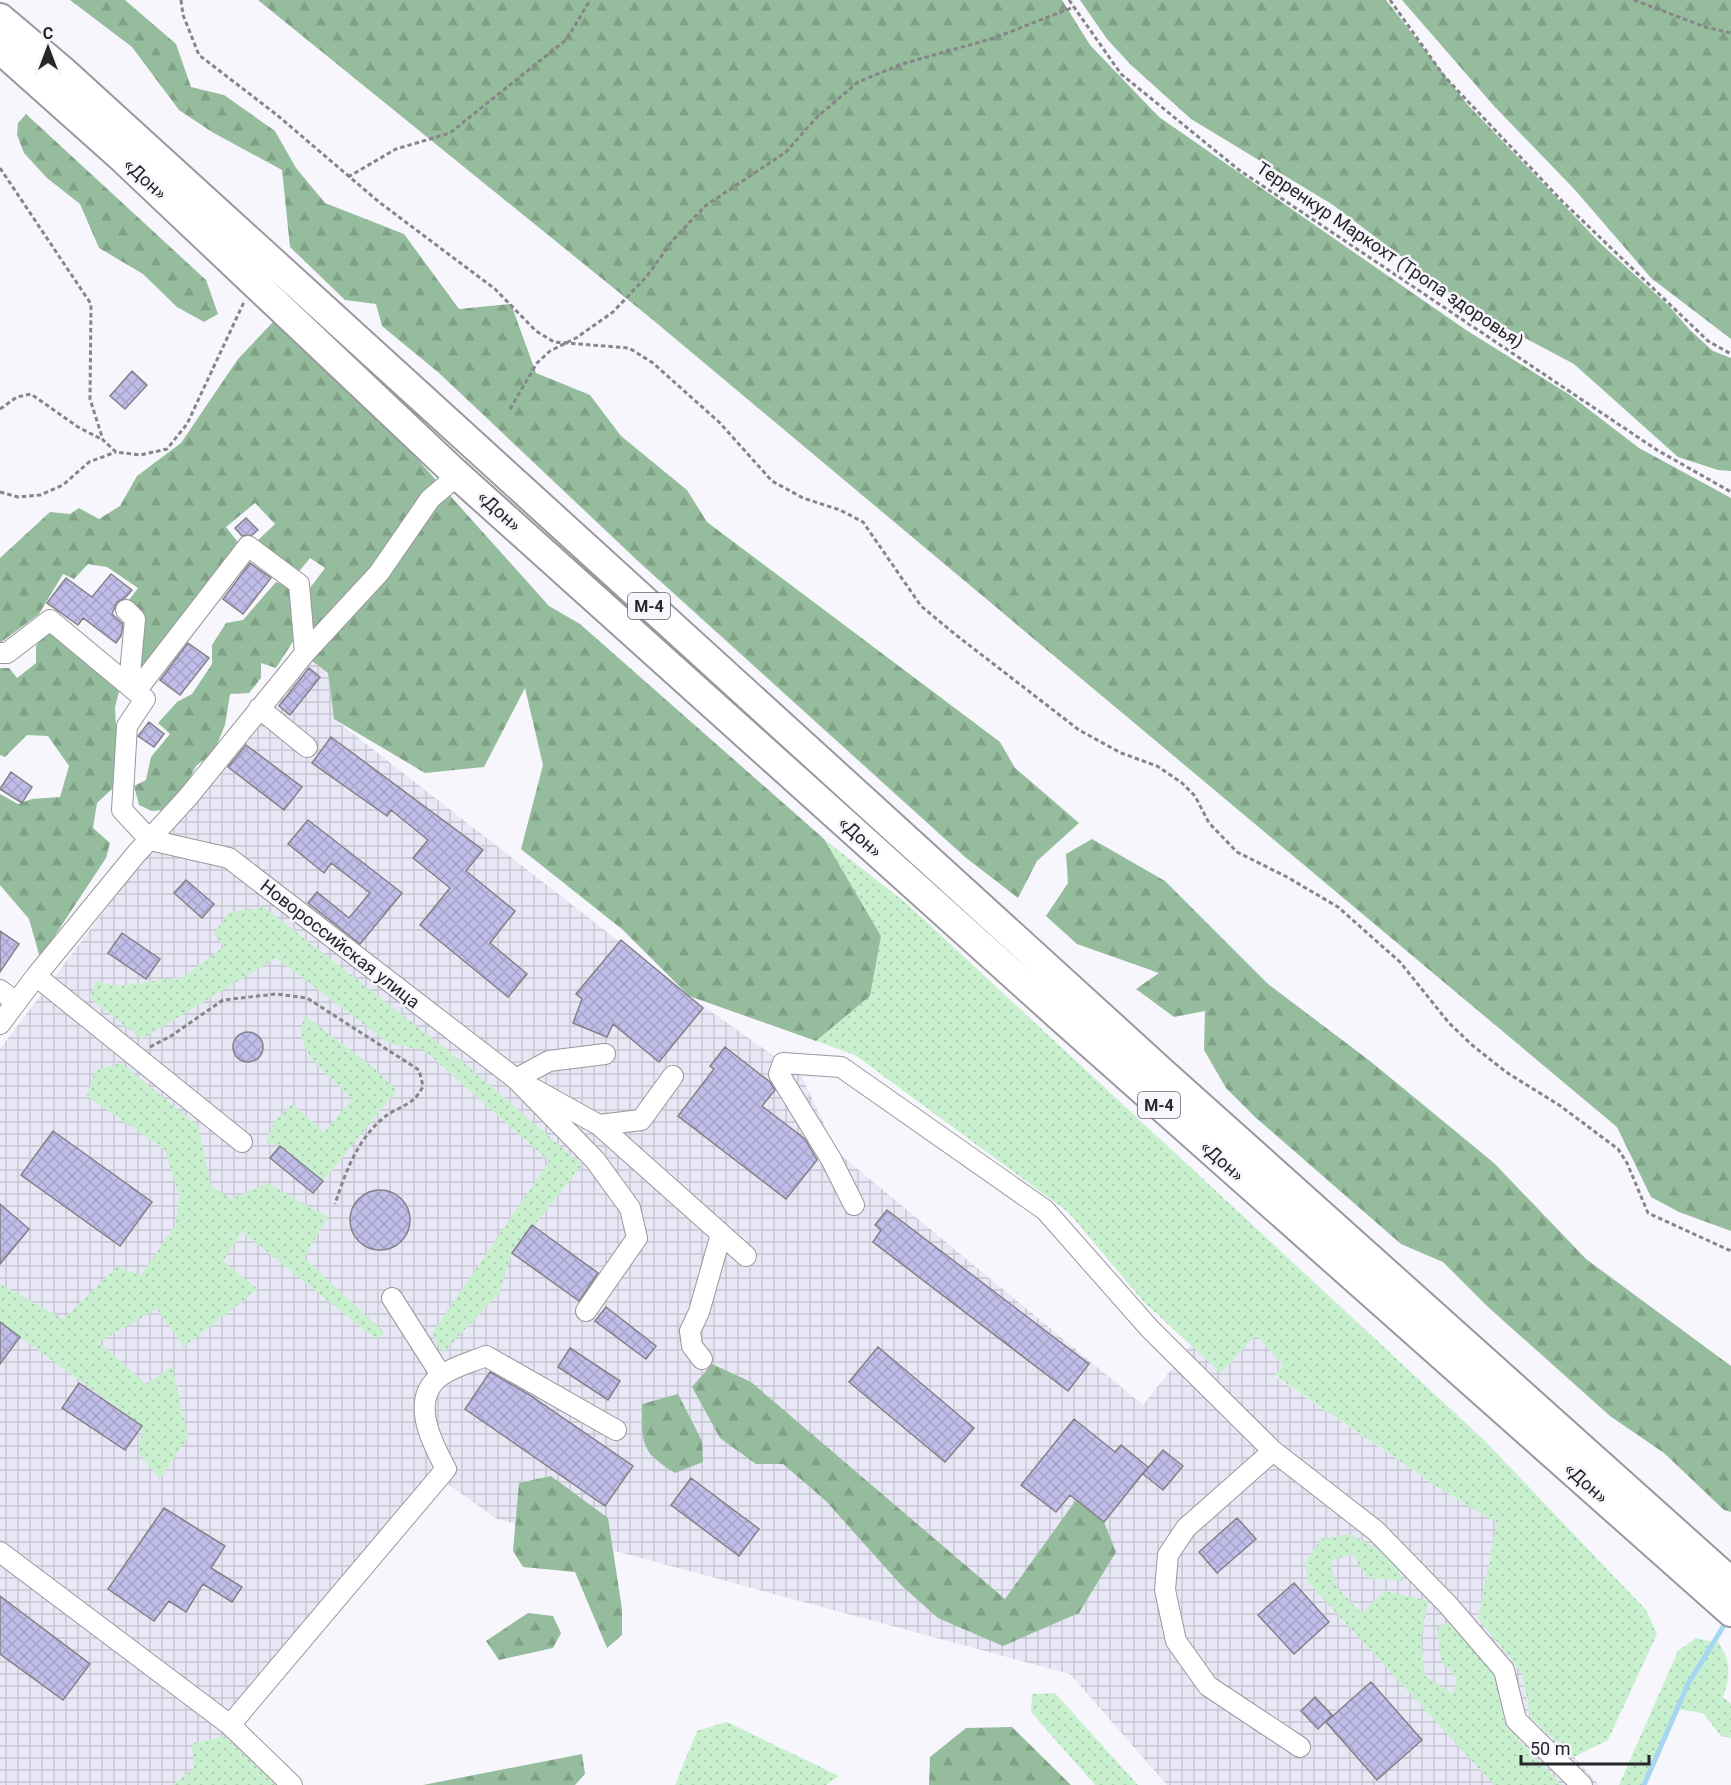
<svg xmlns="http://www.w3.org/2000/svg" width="1731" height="1785" viewBox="0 0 1731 1785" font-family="Roboto,sans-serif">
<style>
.industrial{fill:url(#industrial-grid)}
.grass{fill:url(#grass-dots)}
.forest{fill:url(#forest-firs)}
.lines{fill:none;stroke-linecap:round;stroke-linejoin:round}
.stream{stroke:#a6d6f0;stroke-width:5}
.building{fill:url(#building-cross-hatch);stroke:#828188;stroke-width:1.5}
.minor-casing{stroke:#98989e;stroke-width:22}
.highway-casing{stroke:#98989e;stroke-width:32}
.path{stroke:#85858a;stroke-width:3;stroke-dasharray:4.5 3;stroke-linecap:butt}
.minor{stroke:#fff;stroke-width:20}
.highway{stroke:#fff;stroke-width:28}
.labels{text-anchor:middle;stroke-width:5;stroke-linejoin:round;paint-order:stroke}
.shield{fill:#f6f6fc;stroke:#646468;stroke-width:1.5}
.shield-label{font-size:16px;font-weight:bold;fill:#262629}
.street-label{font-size:18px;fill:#262629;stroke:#f6f6fc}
</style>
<defs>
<pattern id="industrial-grid" width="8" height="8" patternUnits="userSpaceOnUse" patternTransform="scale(1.5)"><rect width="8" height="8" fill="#e8e7f6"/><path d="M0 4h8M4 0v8" fill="none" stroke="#c7c6d3"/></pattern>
<pattern id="grass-dots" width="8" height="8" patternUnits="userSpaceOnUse" patternTransform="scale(1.5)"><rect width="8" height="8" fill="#c8f0cf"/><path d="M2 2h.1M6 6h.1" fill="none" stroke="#acceb2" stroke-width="1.8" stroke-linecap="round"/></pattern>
<pattern id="forest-firs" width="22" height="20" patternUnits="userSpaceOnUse" patternTransform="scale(1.5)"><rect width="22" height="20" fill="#95bc9c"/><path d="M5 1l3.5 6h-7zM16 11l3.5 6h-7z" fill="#80a186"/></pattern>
<pattern id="building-cross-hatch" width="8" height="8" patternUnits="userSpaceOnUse" patternTransform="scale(1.5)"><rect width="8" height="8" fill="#c1bde9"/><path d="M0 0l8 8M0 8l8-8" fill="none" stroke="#a6a2c8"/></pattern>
</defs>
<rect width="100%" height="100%" fill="#f6f6fc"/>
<!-- industrial -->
<path class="industrial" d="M312,661L328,673L334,719L689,996L801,1075L837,1152L1143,1405L1191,1345L1221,1373L1256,1335L1284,1366L1274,1376L1439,1488L1498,1523L1478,1618L1522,1673L1531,1719L1574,1757L1599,1785H1167L1070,1674L497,1519L446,1483L231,1731L283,1785H0V1049L124,885Z"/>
<!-- grass -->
<path class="grass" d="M824,839L906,903L1485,1441L1646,1610L1657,1634L1608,1740L1574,1757L1531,1719L1522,1673L1478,1618L1497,1523L1439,1488L1274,1375L1283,1366L1256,1335L1221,1373L1144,1302L1068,1212L855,1055L816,1041L870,996L881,936Z
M264,907L464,1063L582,1165L512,1253L499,1293L443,1353L432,1334L549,1161L424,1050L390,1044L276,958L142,1039L89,998L96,981L116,986L183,977L224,947L214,934L229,912Z
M305,1016L370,1065L397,1090L323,1181L280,1146L266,1142L275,1121L292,1104L324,1132L352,1099C331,1076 289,1051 305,1016Z
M121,1063L198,1126L211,1186L231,1199L267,1183L328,1217L304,1258L385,1333L376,1339L242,1232L223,1261L258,1289L184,1347L157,1309L99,1342L146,1384L172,1367L188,1437L160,1479L139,1454L142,1426L0,1322V1284L63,1319L117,1267L141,1275L176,1224L179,1195L165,1150L87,1096L95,1070Z
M1350,1534L1392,1556L1403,1581L1368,1578L1352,1554L1330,1561L1337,1588L1361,1613L1385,1591L1428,1601L1421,1638L1425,1676L1452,1693L1458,1679L1441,1661L1437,1628L1448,1622L1494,1674L1505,1725L1562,1785H1494L1308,1582L1305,1562L1321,1539Z
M1696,1638L1719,1643C1731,1665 1731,1672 1723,1697L1731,1704V1738L1721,1736L1703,1713L1677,1709L1644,1785H1619L1678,1651Z
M1055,1693L1138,1785H1095L1031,1712L1032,1694Z
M727,1722L839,1776L826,1785H675L697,1731Z
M224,1736L277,1785H172L194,1768L192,1744Z"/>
<!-- forest -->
<path class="forest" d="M70,0H125L176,44L191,87L224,95L275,131L296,168L325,203L404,234L459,309L511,304L536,373L590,395L621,436L687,490L707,522L1000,742L1015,768L1079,823L1037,861L1018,898L965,857L639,562L439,373L382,326L376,304L345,300L290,247L282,170L212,132L179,110L132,47Z
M258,0H1062L1090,45L1159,117L1466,330L1570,395L1639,448L1731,498V1231L1679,1212L1651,1197L1617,1127L653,320Z
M1080,0H1386L1467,104L1601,244L1669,306L1690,330L1713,351L1731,358V471L1718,470L1678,457L1574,364L1495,322L1459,300L1333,205L1191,119L1130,64L1107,39Z
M1402,0H1731V339L1651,278L1576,191L1494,106Z
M26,114L206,280L218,314L204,322L177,307L143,274L99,248L80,204L47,178L24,153L17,135L18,123Z
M273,322L410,451L549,606L580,624L824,839L881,936L870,996L816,1041L689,996L623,930L521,849L543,765L525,688L484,767L425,773L334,719L328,673L312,661L310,588L325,568L310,558L297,574L255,543L275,524L255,503L226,527L240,545L138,681L126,604L138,588L107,567L88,564L74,579L63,574L39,614L0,643V558L50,512L70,514L79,508L99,519L120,506L137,476L181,443L238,359Z
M276,582L291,587L299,632L276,668L261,663V678L249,693L230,694L225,725L214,752L196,766L184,789L164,810L152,811L139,805L134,786L146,780L151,757L170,734L158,723L177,702L192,694L212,664V645L226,623L243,620Z
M46,631H56L120,688L115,707L118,764L113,788L97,803L93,828L110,843L106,858L40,958L29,919L0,885V794L18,804L32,799L60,797L69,766L48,736L27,735L5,757L0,755V668H9L17,678L36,663V646Z
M1092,839L1165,881L1268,984L1370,1061L1494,1163L1586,1259L1731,1366V1512L1724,1510L1664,1453L1610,1416L1487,1306L1443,1262L1401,1244L1255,1117L1226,1088L1204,1050L1205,1011L1174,1017L1136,989L1159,973L1077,944L1046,916L1068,883L1066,854Z
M712,1364L751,1382L1005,1599L1076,1500L1104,1522L1116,1552L1079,1613L1003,1646L938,1618L901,1585L826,1501L783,1464H756L720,1438L692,1387Z
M678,1394L702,1441L703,1462L675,1473C640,1452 642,1443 642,1404Z
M551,1476L608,1518L622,1609V1635L607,1648L575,1572L523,1567L513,1551L519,1483Z
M528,1613L553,1616L561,1633L553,1648L499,1660L486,1641Z
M1012,1727L1071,1785H929L930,1757L966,1728Z
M582,1754L585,1774L575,1785H423Z"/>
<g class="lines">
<!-- stream -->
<path class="stream" d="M1644,1785L1688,1684L1723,1627"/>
</g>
<!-- building -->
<path class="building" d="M132,371L147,385L125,409L110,396Z
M246,518L258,530L252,535L242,536L235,528Z
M250,563L271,578L243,614L223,599Z
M111,574L132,590L125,598L117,602L112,614L123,624L121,636L116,643L83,618L78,625L47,603L66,578L92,597Z
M188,643L209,658L180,695L160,680Z
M309,668L320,677L290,715L279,706Z
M149,722L164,734L154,747L138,736Z
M331,737L483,850L466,871L515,911L490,943L527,974L508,997L420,925L450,888L413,858L428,840L391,810L387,816L312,763Z
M246,745L302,787L284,810L228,767Z
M11,772L32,787L22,803L0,789Z
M308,820L402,893L360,944L308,903L317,892L349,918L370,893L331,863L324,873L288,844Z
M186,880L214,904L202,918L174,893Z
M0,931L19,944L0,972Z
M122,933L160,959L146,979L108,953Z
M621,940L703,1008L659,1062L613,1024L607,1037L573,1023L582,999L576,994Z
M233 1047a15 15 0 1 1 30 0a15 15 0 1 1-30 0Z
M725,1047L770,1082L775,1090L762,1106L805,1139L817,1160L786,1199L678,1116L714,1069L710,1066Z
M53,1131L152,1202L120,1246L21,1175Z
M280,1146L323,1181L313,1193L270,1158Z
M350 1220a30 30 0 1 1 60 0a30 30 0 1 1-60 0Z
M0,1204L29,1229L0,1264Z
M887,1210L1089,1364L1068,1391L873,1242L881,1230L875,1225Z
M532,1225L598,1273L579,1301L512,1253Z
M606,1307L656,1346L646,1359L595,1321Z
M0,1322L20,1337L0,1364Z
M878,1347L974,1428L945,1462L849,1382Z
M570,1348L620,1381L608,1400L558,1367Z
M490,1372L528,1394L633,1466L605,1506L465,1409Z
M79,1383L142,1426L125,1450L62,1408Z
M1074,1419L1115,1452L1121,1445L1148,1467L1104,1522L1070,1495L1056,1512L1021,1485Z
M1163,1450L1183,1466L1163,1490L1143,1474Z
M691,1478L759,1529L739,1556L671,1505Z
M164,1508L225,1546L211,1568L242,1587L232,1602L203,1584L186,1612L169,1601L154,1621L108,1589Z
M1237,1518L1256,1539L1217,1573L1199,1552Z
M1294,1583L1329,1622L1294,1654L1258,1615Z
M0,1596L90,1664L63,1700L0,1654Z
M1371,1682L1422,1740L1377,1780L1326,1722Z
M1315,1697L1332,1715L1318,1729L1301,1711Z"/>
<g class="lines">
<!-- minor casing -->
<g class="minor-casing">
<path id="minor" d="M126,610L135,619L129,685
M0,653H7L50,620L145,699L127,726L122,810L150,840
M136,691L248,546L299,584L305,653
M259,708L307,747
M150,840L229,858L516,1079L595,1160L630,1208L637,1238L586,1311
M36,976L242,1142
M0,990L16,1002
M0,1024L36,976L136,854L188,797L305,653L379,573L430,499L458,475
M516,1079L549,1061L605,1054
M534,1089L599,1125L746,1256
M599,1125L641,1120L673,1076
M854,1205L831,1159L779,1074L783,1063L841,1067L1045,1210L1150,1329L1273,1451L1376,1531L1449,1606L1504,1670L1516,1720L1582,1785
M392,1298L441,1375
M702,1359L692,1346L690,1331L699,1312L721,1234
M1273,1451L1186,1528L1168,1555L1165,1590L1176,1641L1208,1686L1300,1747
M0,1552L230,1725L292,1785
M230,1725L446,1469C432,1443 408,1398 442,1375C455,1366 472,1362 486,1356L616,1430"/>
</g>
<!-- highway casing -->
<g class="highway-casing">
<path id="highway" d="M0,18L64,72L1162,1072L1731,1582
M0,49L120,156L454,472L1056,1013L1731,1612"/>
</g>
<!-- path -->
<path class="path" d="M181,0L183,15L199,55L277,115L379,202L495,289L536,331L554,342L629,348L653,363L719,422L772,481L803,498L840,510L863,522L921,606L956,635L1079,730L1121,753L1157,766L1182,783L1195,796L1209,823L1237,852L1287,877L1338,907L1400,962L1449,1023L1472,1045L1506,1072L1559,1105L1618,1149L1627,1163L1648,1213L1731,1251
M1069,0L1121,74L1239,170L1657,450L1731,492
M1390,0L1444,76L1562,201L1708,341L1731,354
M1634,0L1705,27L1731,33
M0,168L91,304L90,399L103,440L116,452L140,455L167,449L187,424L244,302
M348,177L396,149L450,133L567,39L590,0
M0,409L17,397L31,394L78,427L103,440
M510,409L537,363L550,351L576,338L613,312L647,276L673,240L705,206L786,152L816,118L858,82L902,64L994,38L1074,7
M0,492L18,497L40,495L63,485L89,462L116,452
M150,1047L171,1036L223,1000L276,994L307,998L419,1070L423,1086C413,1108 397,1105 381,1120C356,1142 345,1174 335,1204"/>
<!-- minor -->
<use href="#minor" class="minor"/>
<!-- highway -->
<use href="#highway" class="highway"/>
</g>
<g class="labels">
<!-- shield labels -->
<g class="shield">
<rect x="628" y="593" width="42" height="26" rx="4.5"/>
<rect x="1138" y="1092" width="42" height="26" rx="4.5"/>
</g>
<g class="shield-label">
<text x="649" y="612">М-4</text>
<text x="1159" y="1111">М-4</text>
</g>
<!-- street labels -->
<g class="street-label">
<text transform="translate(145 179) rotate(43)" y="6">«Дон»</text>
<text transform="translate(1390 255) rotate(34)" y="6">Терренкур Маркохт (Тропа здоровья)</text>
<text transform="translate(499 511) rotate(42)" y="6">«Дон»</text>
<text transform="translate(860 837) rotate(42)" y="6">«Дон»</text>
<text transform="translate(340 944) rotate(38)" y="6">Новороссийская улица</text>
<text transform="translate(1222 1161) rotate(42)" y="6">«Дон»</text>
<text transform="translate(1586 1483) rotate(42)" y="6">«Дон»</text>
</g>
</g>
<!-- north arrow -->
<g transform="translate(48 48)" stroke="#f6f6fc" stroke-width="4.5" paint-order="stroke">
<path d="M0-4.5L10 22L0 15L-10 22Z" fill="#262629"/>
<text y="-9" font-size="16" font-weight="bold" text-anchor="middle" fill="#262629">С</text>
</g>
<!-- scale -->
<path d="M1521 1755v9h128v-9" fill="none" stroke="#262629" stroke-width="3"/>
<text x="1530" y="1755" font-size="18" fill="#262629" stroke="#f6f6fc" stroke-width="4.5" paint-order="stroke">50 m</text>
</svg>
